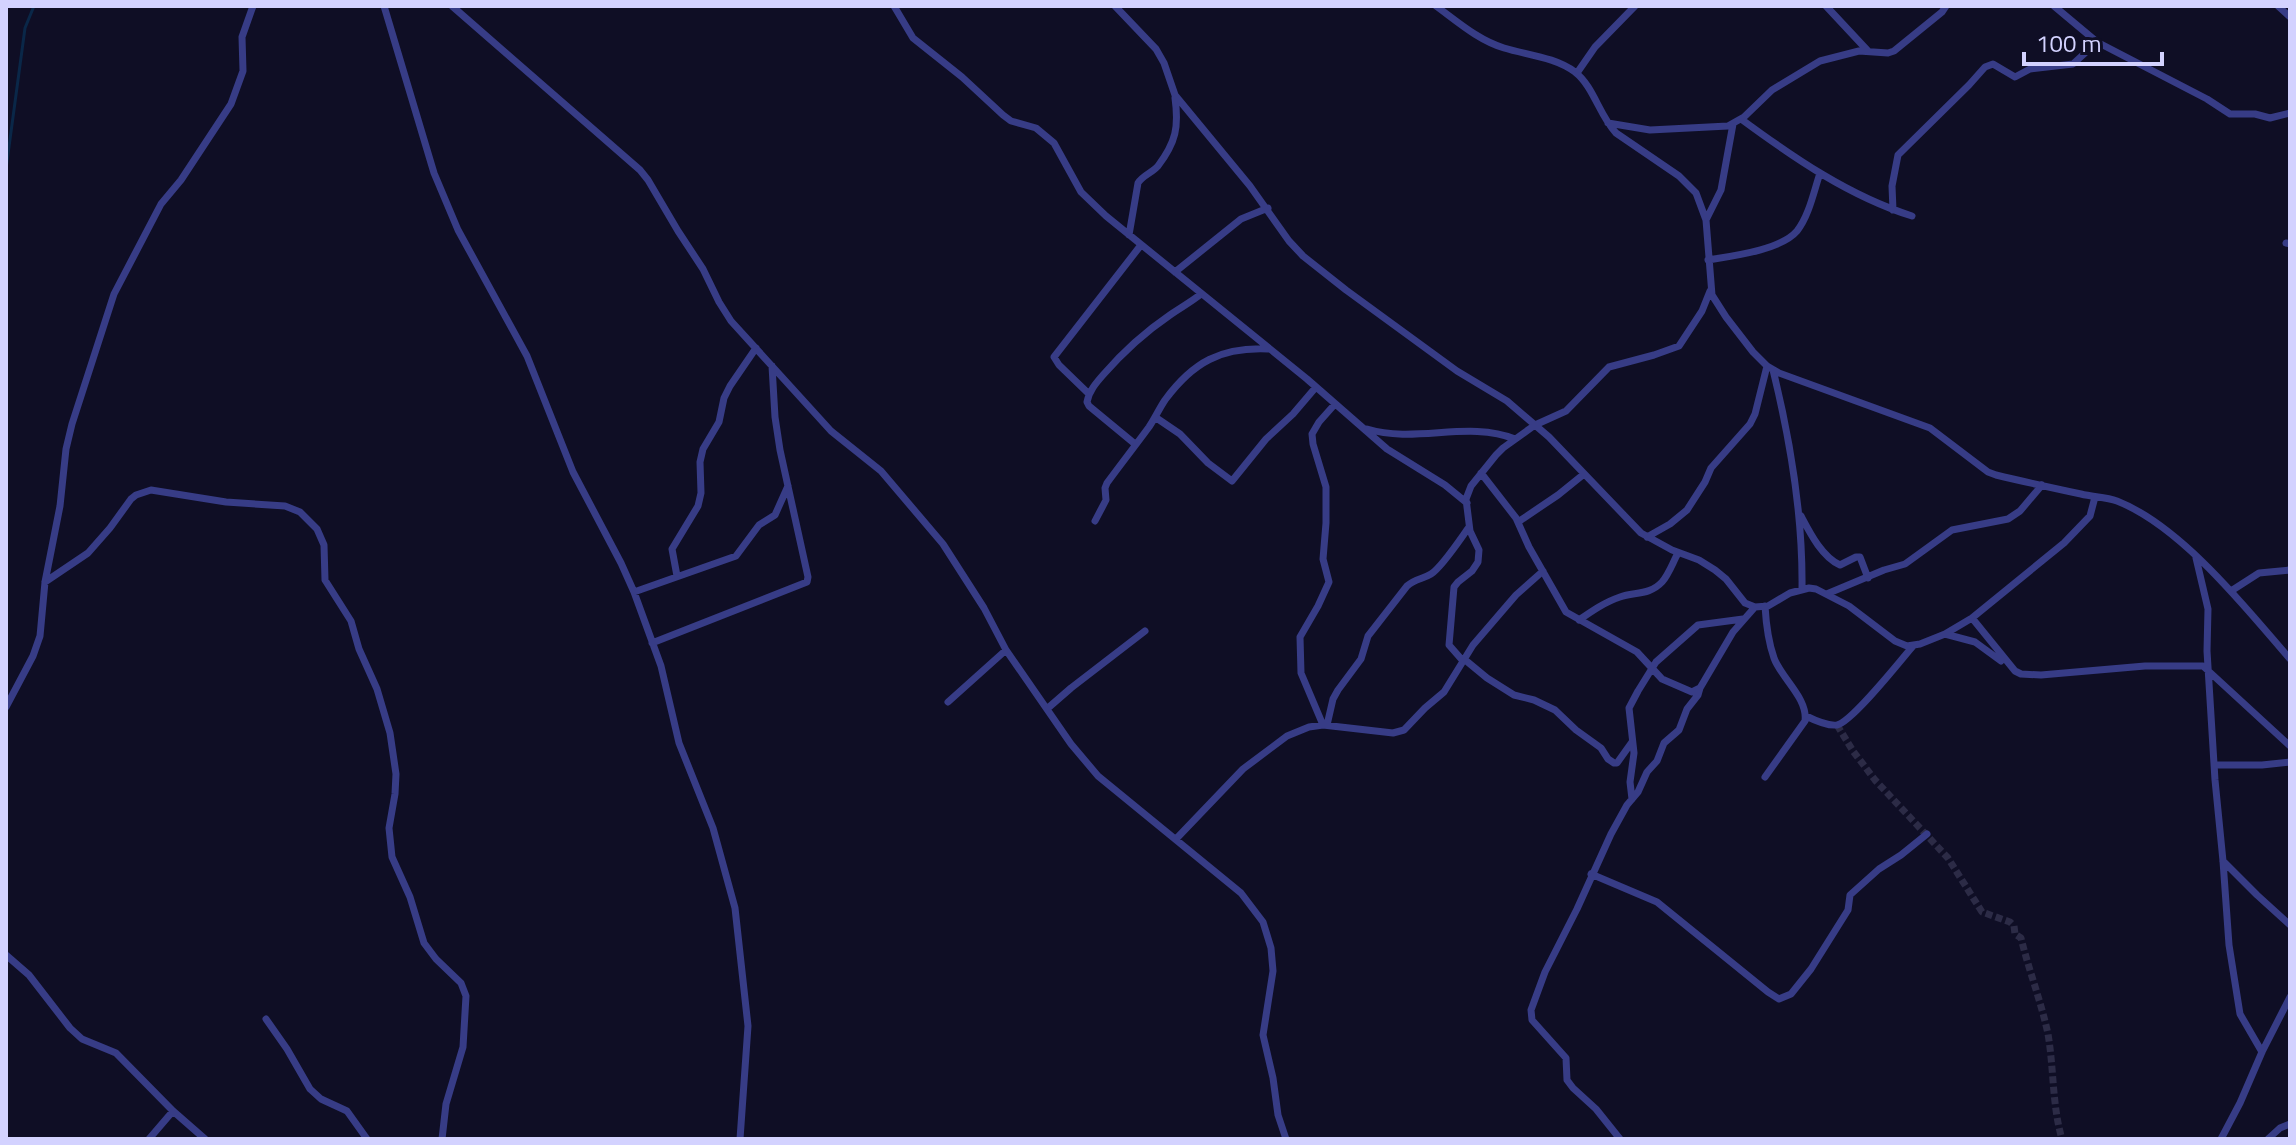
<svg xmlns="http://www.w3.org/2000/svg" width="2296" height="1145" viewBox="0 0 2296 1145" font-family="'Titillium Web',sans-serif">
<style>
.lines{fill:none;stroke-linecap:round;stroke-linejoin:round}
.stream{stroke:#0a2748;stroke-width:3}
.street-tunnel{stroke:#2c2b46;stroke-width:7;stroke-dasharray:7 3.5;stroke-linecap:butt}
.street{stroke:#373c86;stroke-width:7}
</style>
<rect width="100%" height="100%" fill="#0f0e25"/>
<g class="lines">
<!-- stream -->
<path class="stream" d="M6,169L25,28L34,6"/>
<!-- street-tunnel -->
<path class="street-tunnel" d="M1837,725L1853,751L1875,780L1948,858L1982,912L2010,922L2014,926L2015,934L2021,938C2029,971 2041,1001 2048,1034C2054,1069 2052,1105 2062,1139"/>
<!-- street -->
<path class="street" d="M384,6L434,173L458,230L527,356L573,472L621,563L634,592L661,666L679,743L713,828L735,908L748,1026L740,1139
M452,6L640,170L648,180L678,231L703,269L719,302L731,321L831,431L881,471L943,544L984,608L1006,650L1071,744L1098,776L1241,893L1263,922L1271,948L1273,971L1263,1035L1273,1078L1278,1115L1286,1139
M894,6L913,38L962,77L1003,115L1011,121L1036,128L1054,143L1081,192L1106,216L1307,379L1387,449L1445,485L1467,503
M1115,6L1156,49L1164,63L1175,95L1250,186L1289,241L1303,256L1346,290L1457,371L1507,401L1549,437L1641,533L1672,550L1699,560L1715,570L1726,579L1745,603L1755,607L1768,606L1790,593L1809,588L1816,589L1849,606L1895,641L1907,646L1920,644L1945,634L1972,618L2064,543L2090,516L2095,497
M1436,6C1458,22 1478,40 1504,48C1527,55 1555,57 1575,72C1594,87 1599,115 1616,133L1679,176L1696,193L1706,220L1712,295L1726,317L1753,352L1767,366L1779,373L1930,428L1988,472L1996,475C2025,482 2053,488 2081,494C2093,497 2106,497 2117,501C2181,526 2246,608 2290,659
M1826,6L1868,51
M2054,6L2097,42L2207,99L2230,114H2255L2270,118L2290,113
M2278,6L2290,17
M1577,73L1595,47L1635,6
M1741,119C1794,158 1849,196 1912,216
M1608,123L1650,130L1728,126L1744,117L1772,90L1820,61L1859,51L1888,53L1894,51L1942,12L1946,6
M1893,210L1892,186L1898,155L1969,85L1985,67L1993,64L2015,77L2030,69L2073,64L2097,42
M1706,220L1721,190L1733,124
M1129,235L1138,183C1143,175 1152,173 1158,166C1176,142 1179,127 1175,98
M2286,243L2290,244
M1708,260C1732,256 1781,250 1797,231C1809,216 1814,191 1820,173
M1175,272L1241,219L1268,208
M1773,370C1791,443 1803,515 1802,589
M1089,394L1059,365L1054,357L1141,245
M1155,417L1180,434L1208,463L1232,481L1266,439L1293,414L1316,387
M1367,429C1416,444 1468,420 1515,439
M1135,444L1089,406L1087,402C1089,391 1096,383 1103,375C1123,352 1145,332 1170,315C1180,308 1191,302 1201,294
M1481,473L1516,518L1529,547L1566,612L1637,652L1662,679L1692,692L1700,688L1733,632L1755,607
M1801,516C1810,533 1822,557 1840,565L1856,557H1860L1868,578
M1095,521L1106,500L1105,488L1107,483C1121,464 1135,446 1149,427C1155,418 1159,409 1165,400C1193,362 1221,347 1268,349
M1518,522L1558,495L1584,474
M1647,537L1670,524L1687,510L1705,482L1711,468L1750,424L1755,414L1767,366
M2196,558L2208,609L2207,651L2215,780L2223,861L2229,945L2240,1014L2262,1052
M677,576L672,549L698,506L701,493L700,462L703,449L719,422L724,398L730,386L756,348
M45,582L88,553L110,528L131,499L136,495L151,490L226,502L285,506L300,512L317,529L324,545L325,580L351,621L359,649L377,689L390,733L396,774L395,794L389,828L392,857L410,897L424,943L436,959L461,983L466,996L463,1047L446,1104L442,1139
M2231,591L2259,573L2290,570
M634,592L736,556L759,525L775,515L788,486
M1829,593L1884,570L1905,564L1952,530L2008,519L2020,511L2042,485
M1765,606C1766,623 1768,641 1774,658C1781,678 1808,698 1805,721L1765,777
M1972,618L2015,671L2021,674L2041,675L2145,666H2203L2290,746
M1579,620C1592,611 1605,602 1620,597C1635,592 1650,595 1662,582C1669,574 1673,562 1678,553
M1945,634L1975,642L2001,661
M652,643L807,582L808,577L780,450L775,417L772,366
M1464,659L1487,678L1514,695L1534,700L1555,710L1576,730L1601,748L1608,759L1614,763H1617L1632,742
M1463,661L1449,645L1454,587L1458,582L1472,571L1478,562L1479,550L1470,531L1466,499L1471,486L1496,455L1503,448L1535,425L1566,411L1609,367L1654,355L1679,346L1702,311L1710,291
M948,702L1006,650
M6,707L33,656L40,636L45,582L60,506L66,449L72,424L114,294L161,204L181,180L231,104L243,71L242,37L253,6
M1048,708L1071,688L1145,631
M1806,716C1814,720 1828,726 1837,725C1852,722 1901,660 1913,646
M1323,725L1301,673L1300,637L1318,606L1329,582L1323,559L1326,523V487L1313,444L1312,434L1319,422L1335,404
M1327,725L1333,699L1338,690L1361,659L1368,636L1407,586C1415,579 1423,579 1431,574C1442,567 1461,538 1469,527
M2214,765H2262L2290,762
M1632,799L1630,782L1634,753L1629,708L1638,691L1656,662L1698,625L1743,619
M1176,839L1243,769L1287,736L1309,727L1323,725L1393,733L1404,730L1425,708L1444,692L1473,645L1516,595L1543,571
M2223,861L2257,895L2290,925
M1591,874L1657,902L1768,992L1779,999L1791,994L1811,969L1848,910L1850,895L1879,869L1901,855L1927,834
M6,955L29,975L70,1028L82,1039L116,1053L173,1111L205,1139
M266,1019L287,1049L310,1089L321,1099L347,1111L367,1139
M149,1139L173,1111
M1620,1139L1596,1109L1573,1088L1567,1080L1566,1058L1532,1020L1531,1010L1545,972L1577,909L1611,834L1627,805L1638,792L1647,772L1657,761L1664,743L1679,730L1687,709L1698,695L1700,688
M2221,1139L2240,1103L2262,1052L2290,997
M2268,1139L2280,1128L2290,1124"/>
</g>
<!-- border -->
<rect width="2296" height="1145" fill="none" stroke="#d3d2ff" stroke-width="16"/>
<!-- scale -->
<path d="M2024 52v12h138v-12" fill="none" stroke="#d3d2ff" stroke-width="4"/>
<text x="2036" y="52" font-size="24" fill="#d3d2ff" stroke="#0f0e25" stroke-width="6" paint-order="stroke">100 m</text>
</svg>
